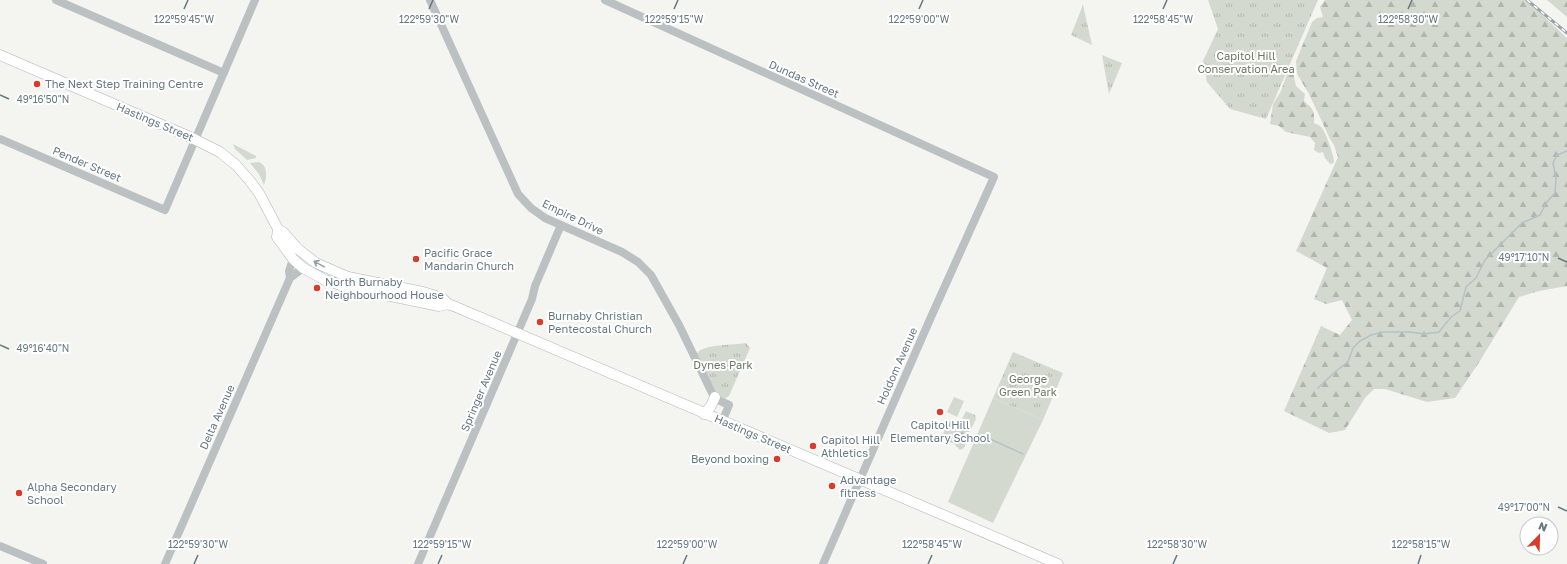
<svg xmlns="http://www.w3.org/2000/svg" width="1567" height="564" viewBox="0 0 1567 564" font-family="'Golos Text',sans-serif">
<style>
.green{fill:#d4d9d0}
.forest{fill:url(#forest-firs)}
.park{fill:url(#park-tufts)}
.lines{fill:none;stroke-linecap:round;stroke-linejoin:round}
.stream{stroke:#b4c2c5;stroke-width:1.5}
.major-casing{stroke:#aeb4b7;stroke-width:11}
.minor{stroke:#bbc0c2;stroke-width:8}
.major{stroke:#fff;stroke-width:10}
.rail-casing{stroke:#9ba3a7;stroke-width:3}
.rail{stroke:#fff;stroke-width:1.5;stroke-dasharray:4.5;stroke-linecap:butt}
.oneway{stroke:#93a0a6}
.ticks{fill:none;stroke:#657880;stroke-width:1.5}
.poi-dot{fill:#da3c2b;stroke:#fff;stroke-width:1.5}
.labels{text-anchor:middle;stroke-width:4;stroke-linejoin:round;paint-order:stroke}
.park-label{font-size:11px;fill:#6a7863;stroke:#fff}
.street-label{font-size:11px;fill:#657880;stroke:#fff}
.poi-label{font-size:11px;fill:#657880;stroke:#fff;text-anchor:start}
.ticks-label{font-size:10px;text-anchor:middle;fill:#657880;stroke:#fff;stroke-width:4;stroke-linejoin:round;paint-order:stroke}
</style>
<defs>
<pattern id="forest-firs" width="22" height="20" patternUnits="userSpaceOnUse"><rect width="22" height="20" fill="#d4d9d0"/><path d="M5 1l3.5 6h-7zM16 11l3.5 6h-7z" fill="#b0b5ae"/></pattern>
<pattern id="park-tufts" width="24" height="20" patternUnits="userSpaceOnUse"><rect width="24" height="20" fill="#d4d9d0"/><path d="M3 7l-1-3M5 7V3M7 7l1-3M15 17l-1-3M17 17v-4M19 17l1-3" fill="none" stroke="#b0b5ae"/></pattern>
</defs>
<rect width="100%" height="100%" fill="#f4f4f1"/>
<!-- green -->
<path class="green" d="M233,144L256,156V158L247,160L235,149Z
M259,162C268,166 267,177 264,185L259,174L250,163Z
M954,397L964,401L957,417L947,412Z
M993,398L1043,420L993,523L948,502Z"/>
<!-- forest -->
<path class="forest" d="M1325,0H1526L1567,38V286L1539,291L1519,297L1478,364L1455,398L1427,402L1385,389H1374L1365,398L1345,430L1329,433L1284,411L1321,326L1340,335L1352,320L1342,300L1326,304L1314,299L1327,268L1296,251L1338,157L1334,145L1330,139L1309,94L1297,74L1296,61L1312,22L1317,18L1323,17L1320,7Z
M1547,0H1567V17Z
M1293,72L1296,86L1305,94L1304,101C1313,108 1315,112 1314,123C1317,124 1321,126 1322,128C1326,133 1335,158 1334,163L1330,164L1325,158L1323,152L1319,153L1314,150L1315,143L1310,137L1286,132L1279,126L1270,124L1273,104L1281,91L1287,74Z
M951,420L958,423L959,430L965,429L970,430L968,438L964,448L960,450L953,443L945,441C942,432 944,427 951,420Z"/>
<!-- park -->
<path class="park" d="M1208,0H1318L1266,119L1230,109L1207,82L1203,61L1218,29Z
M1083,5L1092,45L1071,35Z
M1102,55L1122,63L1109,94Z
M746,343L750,348L729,396L725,399C713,394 703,366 697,353C704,344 734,345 746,343Z
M1013,352L1063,373L1043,420L993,398Z
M966,411L975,415L976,419L971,429L960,423Z"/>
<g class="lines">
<!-- stream -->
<path class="stream" d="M1318,388L1336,371L1348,362L1353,348L1360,341L1371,335L1383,332H1410L1424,334L1439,332L1451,317L1460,311L1466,287L1476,278L1485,260L1522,223L1540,215L1546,203L1555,193L1556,179L1553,163L1557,155L1567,151
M988,438L1023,454"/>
<!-- major casing -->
<g class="major-casing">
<path id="major" d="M0,55L188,136L220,152L236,165L250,181L259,193L278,229L284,233L298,249L316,263L348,277L423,292L442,298L448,304
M278,229L277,237L293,259L303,268L325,280L347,287L439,306L448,304L456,307L1058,564
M704,414L711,406L715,397"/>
</g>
<!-- minor -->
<path class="minor" d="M56,0L224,73
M430,0L518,194L531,208L545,218L622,252L638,262L651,275L679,325L713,395L718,400L729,405L722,422
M605,0L994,177L931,317L823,564
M0,139L165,210L255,0
M290,278L289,271L293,259
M0,546L43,564
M165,564L290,278L303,268
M418,564L532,299L535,286L561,225"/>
<!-- major -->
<use href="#major" class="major"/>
<!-- rail casing -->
<g class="rail-casing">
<path id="rail" d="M1527,0L1567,33"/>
</g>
<!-- rail -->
<use href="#rail" class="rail"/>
</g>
<!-- one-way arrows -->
<defs><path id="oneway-shaft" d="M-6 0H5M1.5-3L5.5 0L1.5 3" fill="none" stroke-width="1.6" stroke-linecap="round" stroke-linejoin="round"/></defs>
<use class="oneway" href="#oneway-shaft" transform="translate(319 264) rotate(-151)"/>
<!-- ticks -->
<path class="ticks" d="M184,9L188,0M429,9L433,0M674,9L678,0M919,9L923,0M1163,9L1167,0M1408,9L1412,0M0,95L9,99M1558,258L1567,262M0,345L9,349M1558,507L1567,511M194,564L198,555M438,564L442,555M683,564L687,555M928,564L932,555M1173,564L1177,555M1418,564L1421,555"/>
<!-- markers -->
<g class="poi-dot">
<circle cx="37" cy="84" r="4"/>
<circle cx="416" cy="259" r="4"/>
<circle cx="317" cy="288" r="4"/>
<circle cx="540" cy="322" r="4"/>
<circle cx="940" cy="412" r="4"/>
<circle cx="813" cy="446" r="4"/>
<circle cx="777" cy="459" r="4"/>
<circle cx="832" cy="486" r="4"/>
<circle cx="19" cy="493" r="4"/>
</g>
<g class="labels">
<!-- park labels -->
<g class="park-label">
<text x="1246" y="60">Capitol Hill<tspan x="1246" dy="13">Conservation Area</tspan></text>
<text x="723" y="369">Dynes Park</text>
<text x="1028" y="383">George<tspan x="1028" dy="13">Green Park</tspan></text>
</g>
<!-- street labels -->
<g class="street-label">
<text transform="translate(804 79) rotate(24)" y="4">Dundas Street</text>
<text transform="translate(155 122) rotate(23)" y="4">Hastings Street</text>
<text transform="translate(87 164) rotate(23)" y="4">Pender Street</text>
<text transform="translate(573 217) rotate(26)" y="4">Empire Drive</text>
<text transform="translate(897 366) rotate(-66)" y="4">Holdom Avenue</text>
<text transform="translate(481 391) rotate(-67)" y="4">Springer Avenue</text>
<text transform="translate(217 417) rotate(-66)" y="4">Delta Avenue</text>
<text transform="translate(753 434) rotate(23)" y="4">Hastings Street</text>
</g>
<!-- poi labels -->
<g class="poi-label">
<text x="45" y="88">The Next Step Training Centre</text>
<text x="424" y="257">Pacific Grace<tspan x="424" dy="13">Mandarin Church</tspan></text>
<text x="325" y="286">North Burnaby<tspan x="325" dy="13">Neighbourhood House</tspan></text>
<text x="548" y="320">Burnaby Christian<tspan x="548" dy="13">Pentecostal Church</tspan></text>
<text x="940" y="429" text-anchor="middle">Capitol Hill<tspan x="940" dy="13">Elementary School</tspan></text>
<text x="821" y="444">Capitol Hill<tspan x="821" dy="13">Athletics</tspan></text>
<text x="769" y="463" text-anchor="end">Beyond boxing</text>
<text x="840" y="484">Advantage<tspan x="840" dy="13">fitness</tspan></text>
<text x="27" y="491">Alpha Secondary<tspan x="27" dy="13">School</tspan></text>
</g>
</g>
<g class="ticks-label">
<text x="184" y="23">122°59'45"W</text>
<text x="429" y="23">122°59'30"W</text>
<text x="674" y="23">122°59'15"W</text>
<text x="919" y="23">122°59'00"W</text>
<text x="1163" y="23">122°58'45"W</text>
<text x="1408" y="23">122°58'30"W</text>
<text x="43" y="103">49°16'50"N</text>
<text x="1524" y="261">49°17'10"N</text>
<text x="43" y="352">49°16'40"N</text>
<text x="1524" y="511">49°17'00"N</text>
<text x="198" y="548">122°59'30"W</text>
<text x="442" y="548">122°59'15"W</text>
<text x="687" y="548">122°59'00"W</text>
<text x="932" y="548">122°58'45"W</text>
<text x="1177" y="548">122°58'30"W</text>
<text x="1421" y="548">122°58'15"W</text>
</g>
<!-- north arrow -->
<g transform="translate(1539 536) rotate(23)"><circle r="19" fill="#ffffff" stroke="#c1c9cc"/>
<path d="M0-3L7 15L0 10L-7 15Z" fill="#da3c2b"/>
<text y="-6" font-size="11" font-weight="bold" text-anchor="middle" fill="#657880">N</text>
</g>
</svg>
